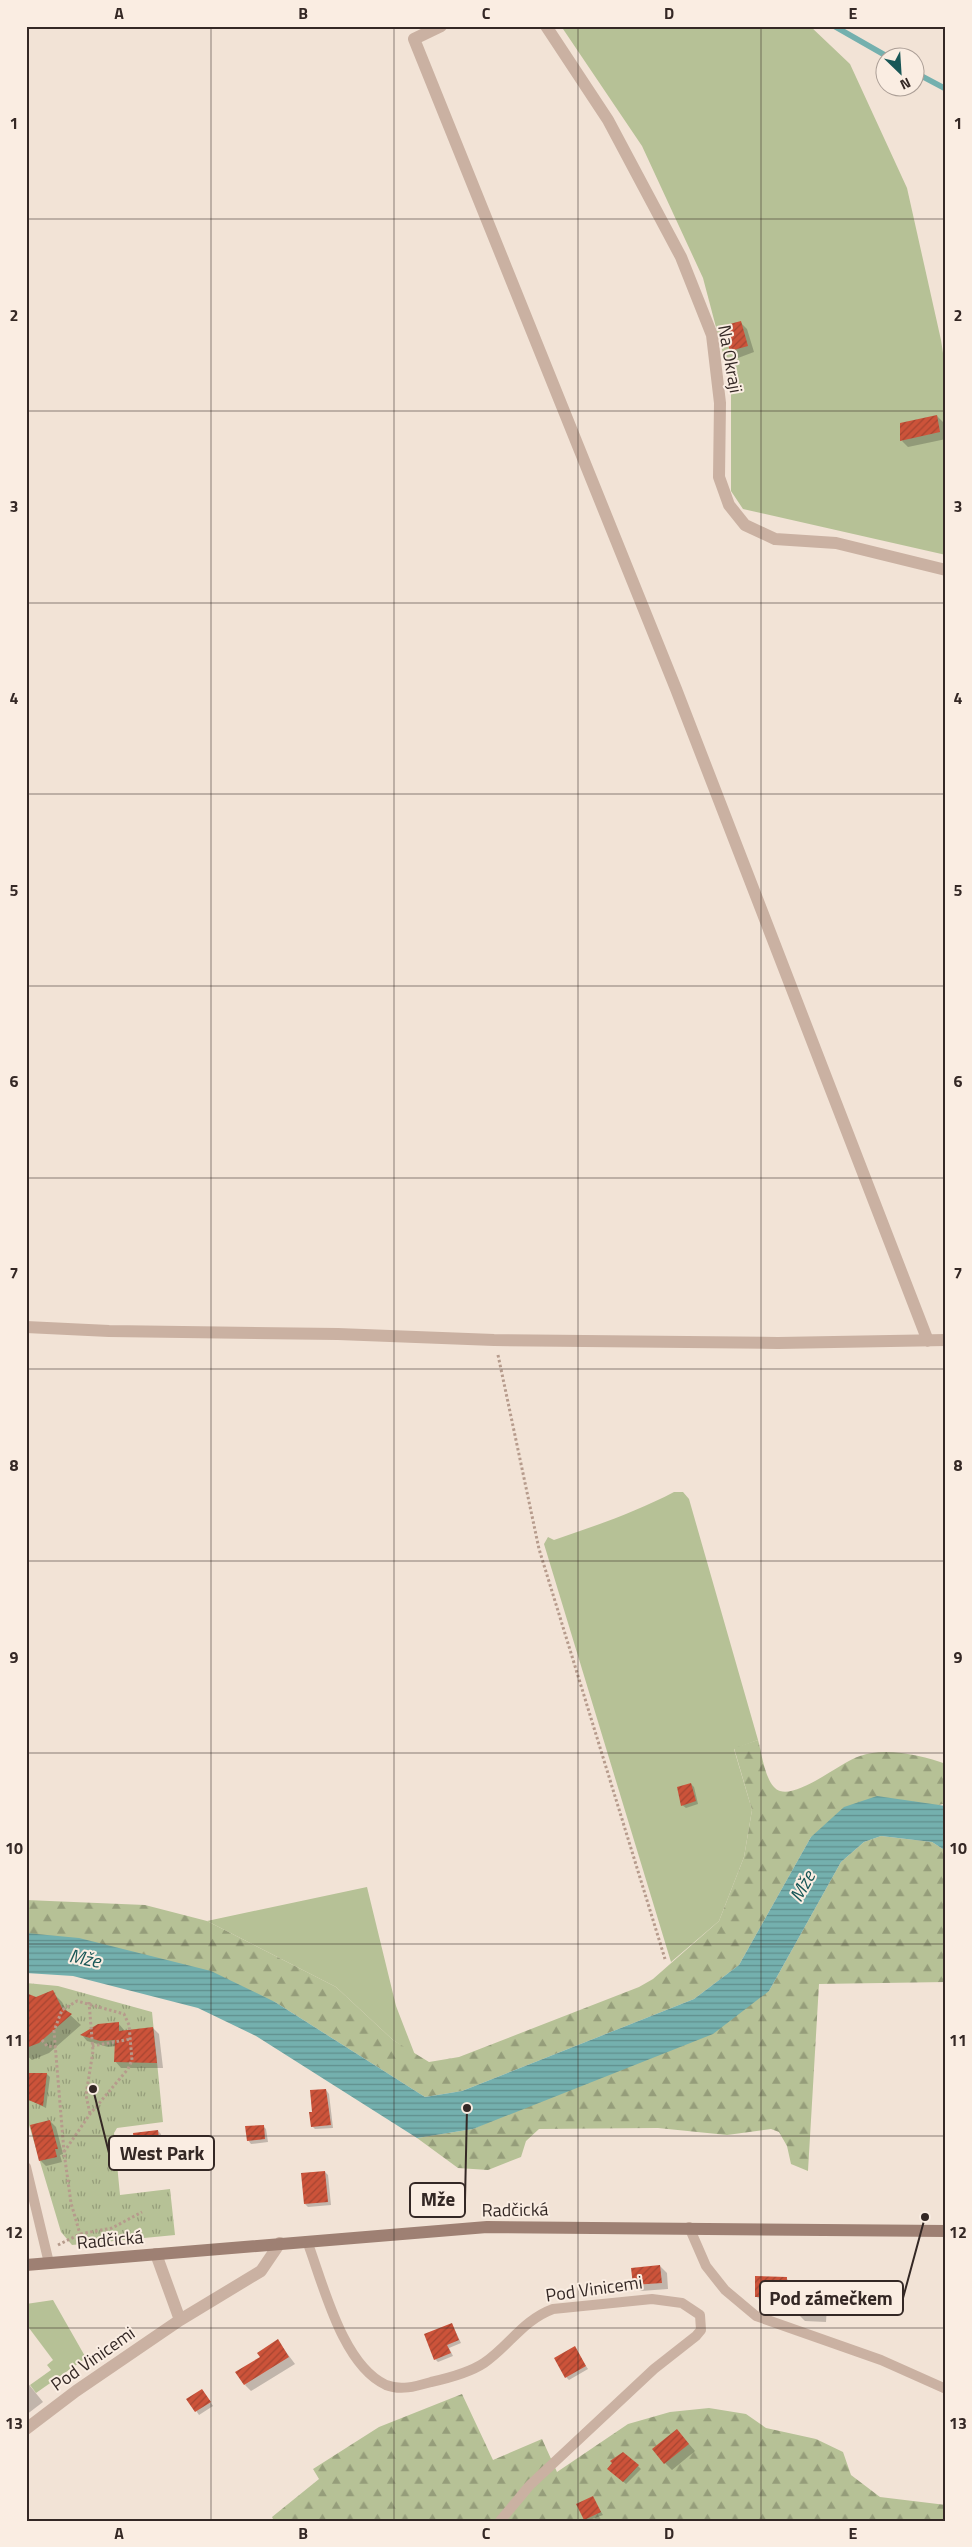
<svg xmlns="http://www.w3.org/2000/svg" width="972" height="2547" viewBox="0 0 972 2547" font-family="'Titillium Web',sans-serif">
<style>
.green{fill:#b6c196}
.forest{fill:url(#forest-firs)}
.park{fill:url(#park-tufts)}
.water{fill:url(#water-rules)}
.shadow{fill:#0003}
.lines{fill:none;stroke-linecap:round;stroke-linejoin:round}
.stream{stroke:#74b0ae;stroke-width:5.5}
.building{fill:url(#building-hatch)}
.path{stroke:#b69b8c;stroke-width:3;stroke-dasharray:2.5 2.5;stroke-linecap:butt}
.lane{stroke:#cab1a2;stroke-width:10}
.street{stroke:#cab1a2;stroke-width:12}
.secondary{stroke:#9e8073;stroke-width:12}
.grid{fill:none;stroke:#342825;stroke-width:1;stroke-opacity:0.55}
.labels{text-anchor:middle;stroke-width:4;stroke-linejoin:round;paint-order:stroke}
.street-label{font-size:18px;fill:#342825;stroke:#faede2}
.water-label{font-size:19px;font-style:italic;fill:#195757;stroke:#faede2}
.leader{fill:none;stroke:#342825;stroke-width:2}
.callout-dot{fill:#342825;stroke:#faede2;stroke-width:2}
.callout{fill:#faede2;stroke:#342825;stroke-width:2}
.callout-label{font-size:19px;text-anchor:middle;font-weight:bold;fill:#342825}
.neatline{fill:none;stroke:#342825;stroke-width:2}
.grid-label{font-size:16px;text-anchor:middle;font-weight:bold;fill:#342825}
</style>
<defs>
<pattern id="forest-firs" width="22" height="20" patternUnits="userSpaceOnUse" patternTransform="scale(1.25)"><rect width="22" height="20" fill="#b6c196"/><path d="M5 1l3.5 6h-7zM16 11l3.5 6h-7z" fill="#959d7a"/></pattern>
<pattern id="park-tufts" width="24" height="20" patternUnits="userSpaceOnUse" patternTransform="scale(1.25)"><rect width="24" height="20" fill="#b6c196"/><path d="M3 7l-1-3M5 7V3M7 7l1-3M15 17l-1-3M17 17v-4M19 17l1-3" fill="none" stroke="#959d7a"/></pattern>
<pattern id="water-rules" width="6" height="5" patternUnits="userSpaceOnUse" patternTransform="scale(1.25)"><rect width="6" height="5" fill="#74b0ae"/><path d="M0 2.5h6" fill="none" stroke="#608f8d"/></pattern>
<pattern id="building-hatch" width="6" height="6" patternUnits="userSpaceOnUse" patternTransform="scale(1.25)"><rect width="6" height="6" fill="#cc533a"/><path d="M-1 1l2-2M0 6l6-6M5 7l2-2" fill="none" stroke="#a64531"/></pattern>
</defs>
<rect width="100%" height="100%" fill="#f2e3d6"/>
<!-- green -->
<path class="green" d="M561,26H810L850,64L907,188L941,340L946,373V555L743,509L731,491V384L703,278L642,146Z
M674,1492H683L689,1499L758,1740L734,1749L752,1810L744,1857L719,1921L671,1962L544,1544L548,1537L554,1540C595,1526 636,1512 674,1492Z
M367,1887L396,2006L415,2055L393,2040L336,1987L207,1921Z
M53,2300L86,2358L36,2393L30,2385L51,2370L47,2365L53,2360L26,2324V2304Z"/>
<!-- forest -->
<path class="forest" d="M758,1740C762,1753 765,1786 780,1791C800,1797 841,1762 860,1756C884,1747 922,1755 946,1764V1806L943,1804L811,1837L739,1965L694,1999L462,2091L425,2097L275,2002L26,1933V1900L145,1905L207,1921L336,1987L393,2040L429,2062L459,2057L639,1987L653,1979L719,1921L744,1857L752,1810L734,1748Z
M881,1836L932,1842L946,1851V1982L819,1984L808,2171L791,2164L787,2146L779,2132L771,2129L727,2135L658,2128L539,2129L526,2141L521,2157L488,2170L458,2168L417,2138L473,2129L769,1991L841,1862L864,1842Z
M462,2394L493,2460L542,2439L557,2472L628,2424L670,2412L709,2408L746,2414L766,2428L816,2439L843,2452L851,2475L880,2497L946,2505V2521H274L272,2517L319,2479L313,2469L379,2427Z"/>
<!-- park -->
<path class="park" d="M26,1983L58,1986L152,2012L163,2122L117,2128L114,2133L120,2195L170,2189L175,2235L72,2245L61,2232L26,2115Z"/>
<!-- water -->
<path class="water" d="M877,1796L946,1806V1851L932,1842L881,1836L864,1842L841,1862L769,1991L713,2034L473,2129L417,2138L256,2036L198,2008L73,1976L26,1973V1933L79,1938L211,1971L275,2002L425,2097L462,2091L694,1999L739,1965L811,1837L844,1807Z"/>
<!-- shadow -->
<path class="shadow" d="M740,322L747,329L754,352L738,358L731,351L724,327Z
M937,416L944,423L946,439L908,447L902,441Z
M691,1784L694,1787L698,1804L686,1808L682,1805Z
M52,1992L62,2002L68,2013L81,2025L49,2053L32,2060L26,2055V1996L36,1999Z
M118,2023L125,2031L153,2028L159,2034L163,2068H121L115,2061L116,2046L108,2047L87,2041L82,2035Z
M30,2074H47L50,2077L46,2108L26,2098Z
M326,2090L329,2094L333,2128L315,2129L312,2126L314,2113Z
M50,2121L56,2127L63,2154L60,2155L62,2162L46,2166L40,2160Z
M263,2126L266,2129L268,2142L251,2144L248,2140Z
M158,2131L161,2134L164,2161L141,2164L138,2161Z
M325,2172L328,2175L331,2205L308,2207L305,2204Z
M660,2266L667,2273L668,2289L641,2291L634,2284Z
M786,2278L793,2285V2304L763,2303L756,2296Z
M821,2299L827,2306L826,2322L805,2321L798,2314Z
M452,2324L461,2343L449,2348L453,2356L438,2362L435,2359Z
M278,2341L295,2364L251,2391L245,2385L261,2358Z
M574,2348L588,2369L569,2380L566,2377Z
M26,2381L43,2402L26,2415Z
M202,2390L213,2406L199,2415L188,2399Z
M677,2430L695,2451L672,2470L665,2463Z
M638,2466L641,2469L626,2484L612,2472Z
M592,2497L603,2515L587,2521L585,2519Z"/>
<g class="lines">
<!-- stream -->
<path class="stream" d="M834,26L890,58
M914,72L946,89"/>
</g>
<!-- building -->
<path class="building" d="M741,321L748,346L730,351L722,326Z
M937,415L940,432L900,441V423Z
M691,1783L696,1801L681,1806L677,1787Z
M53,1990L62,2008L72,2014L39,2043L26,2048V1993L36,1997Z
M119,2022V2031L153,2027L157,2063L114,2062L115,2040L100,2041L80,2035L98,2024Z
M26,2073H47L43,2106L26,2099Z
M326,2089L331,2125L311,2127L309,2112H312L310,2090Z
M50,2120L58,2149H55L57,2157L39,2161L30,2125Z
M264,2125L265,2139L247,2141L245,2126Z
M158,2130L161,2158L136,2161L133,2133Z
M325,2171L328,2202L304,2204L301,2173Z
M660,2265L662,2283L633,2285L631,2268Z
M755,2276L787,2277L786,2297H755Z
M798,2297L821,2298L820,2316L797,2315Z
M452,2323L459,2340L447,2345L451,2353L434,2360L424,2334Z
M278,2339L289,2357L244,2385L235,2372L260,2357L257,2353Z
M575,2346L586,2366L565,2378L554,2358Z
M202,2389L211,2402L195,2412L186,2399Z
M677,2429L689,2444L664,2464L652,2449Z
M623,2452L639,2465L623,2482L607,2469L612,2463L610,2461Z
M593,2496L601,2512L584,2520L576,2504Z"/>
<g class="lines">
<!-- path -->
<path class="path" d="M498,1355L539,1549L665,1959
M89,2002L93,2051L86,2095L90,2114
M42,2040L47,2046L56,2047
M92,2046L131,2039
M64,2152L90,2114L128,2069L132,2060L129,2025L124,2014L77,2001L62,2010L54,2031L64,2152L71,2203L80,2234
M58,2245L80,2234L112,2228L142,2212"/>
<!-- lane -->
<path class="lane" d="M26,2167L49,2263
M689,2227L706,2266L725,2290L756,2316L881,2360L946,2389
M307,2241C323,2283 342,2365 386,2385C401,2391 417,2386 431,2382C449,2378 469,2373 484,2363C509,2346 523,2320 553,2309L652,2299L682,2303L700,2315L701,2330L696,2336L654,2369L530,2485L500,2521"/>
<!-- street -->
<path class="street" d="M441,26L414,39L676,689L928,1341
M546,26L608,120L681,257L712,335L720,403L719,477L729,505L745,525L775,539L836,543L946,570
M26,1327L109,1331L338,1334L494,1340L778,1343L946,1340
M156,2254L180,2320
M26,2429L76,2391L180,2320L261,2271L280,2243"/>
<!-- secondary -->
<path class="secondary" d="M26,2265L487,2227L946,2231"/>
</g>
<!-- grid -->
<path class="grid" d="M211,26V2521M394,26V2521M578,26V2521M761,26V2521M26,219H946M26,411H946M26,603H946M26,794H946M26,986H946M26,1178H946M26,1369H946M26,1561H946M26,1753H946M26,1944H946M26,2136H946M26,2328H946"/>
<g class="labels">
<!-- street labels -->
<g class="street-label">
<text transform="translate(730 359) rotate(80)" y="6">Na Okraji</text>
<text transform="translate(515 2210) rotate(-1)" y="6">Radčická</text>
<text transform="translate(110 2240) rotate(-5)" y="6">Radčická</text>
<text transform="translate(594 2289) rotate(-8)" y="6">Pod Vinicemi</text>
<text transform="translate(93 2359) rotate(-35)" y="6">Pod Vinicemi</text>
</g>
<!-- water labels -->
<g class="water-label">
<text transform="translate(802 1886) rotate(-61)" y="7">Mže</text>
<text transform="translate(85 1958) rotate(11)" y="7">Mže</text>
</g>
</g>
<!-- callouts -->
<path class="leader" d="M93 2089L109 2153M467 2108L465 2200M925 2217L903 2298"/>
<g class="callout-dot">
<circle cx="93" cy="2089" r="5"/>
<circle cx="467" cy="2108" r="5"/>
<circle cx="925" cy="2217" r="5"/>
</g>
<g class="callout">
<rect x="109" y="2136" width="105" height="34" rx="5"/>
<rect x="410" y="2183" width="55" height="34" rx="5"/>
<rect x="760" y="2281" width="143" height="34" rx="5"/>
</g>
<g class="callout-label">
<text x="162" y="2160">West Park</text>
<text x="438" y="2206">Mže</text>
<text x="831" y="2305">Pod zámečkem</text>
</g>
<!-- border -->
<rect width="972" height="2547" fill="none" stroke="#faede2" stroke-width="55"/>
<!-- north arrow -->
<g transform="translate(900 72) rotate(155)"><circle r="24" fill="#faede2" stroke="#ab9e96"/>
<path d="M0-4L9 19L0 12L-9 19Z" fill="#195757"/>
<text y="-8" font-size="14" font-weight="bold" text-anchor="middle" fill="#342825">N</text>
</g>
<rect x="28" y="28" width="916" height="2492" class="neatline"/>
<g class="grid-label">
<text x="119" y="19">A</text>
<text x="303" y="19">B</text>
<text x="486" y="19">C</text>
<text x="669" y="19">D</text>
<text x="853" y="19">E</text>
<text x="14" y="129">1</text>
<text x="958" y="129">1</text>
<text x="14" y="321">2</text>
<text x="958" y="321">2</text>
<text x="14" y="512">3</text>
<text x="958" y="512">3</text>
<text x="14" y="704">4</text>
<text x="958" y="704">4</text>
<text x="14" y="896">5</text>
<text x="958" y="896">5</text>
<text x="14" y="1087">6</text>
<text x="958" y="1087">6</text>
<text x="14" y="1279">7</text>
<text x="958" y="1279">7</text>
<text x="14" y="1471">8</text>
<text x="958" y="1471">8</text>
<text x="14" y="1663">9</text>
<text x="958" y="1663">9</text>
<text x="14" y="1854">10</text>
<text x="958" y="1854">10</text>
<text x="14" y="2046">11</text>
<text x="958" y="2046">11</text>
<text x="14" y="2238">12</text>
<text x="958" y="2238">12</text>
<text x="14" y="2429">13</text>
<text x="958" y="2429">13</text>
<text x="119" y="2539">A</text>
<text x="303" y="2539">B</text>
<text x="486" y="2539">C</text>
<text x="669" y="2539">D</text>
<text x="853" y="2539">E</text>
</g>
</svg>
